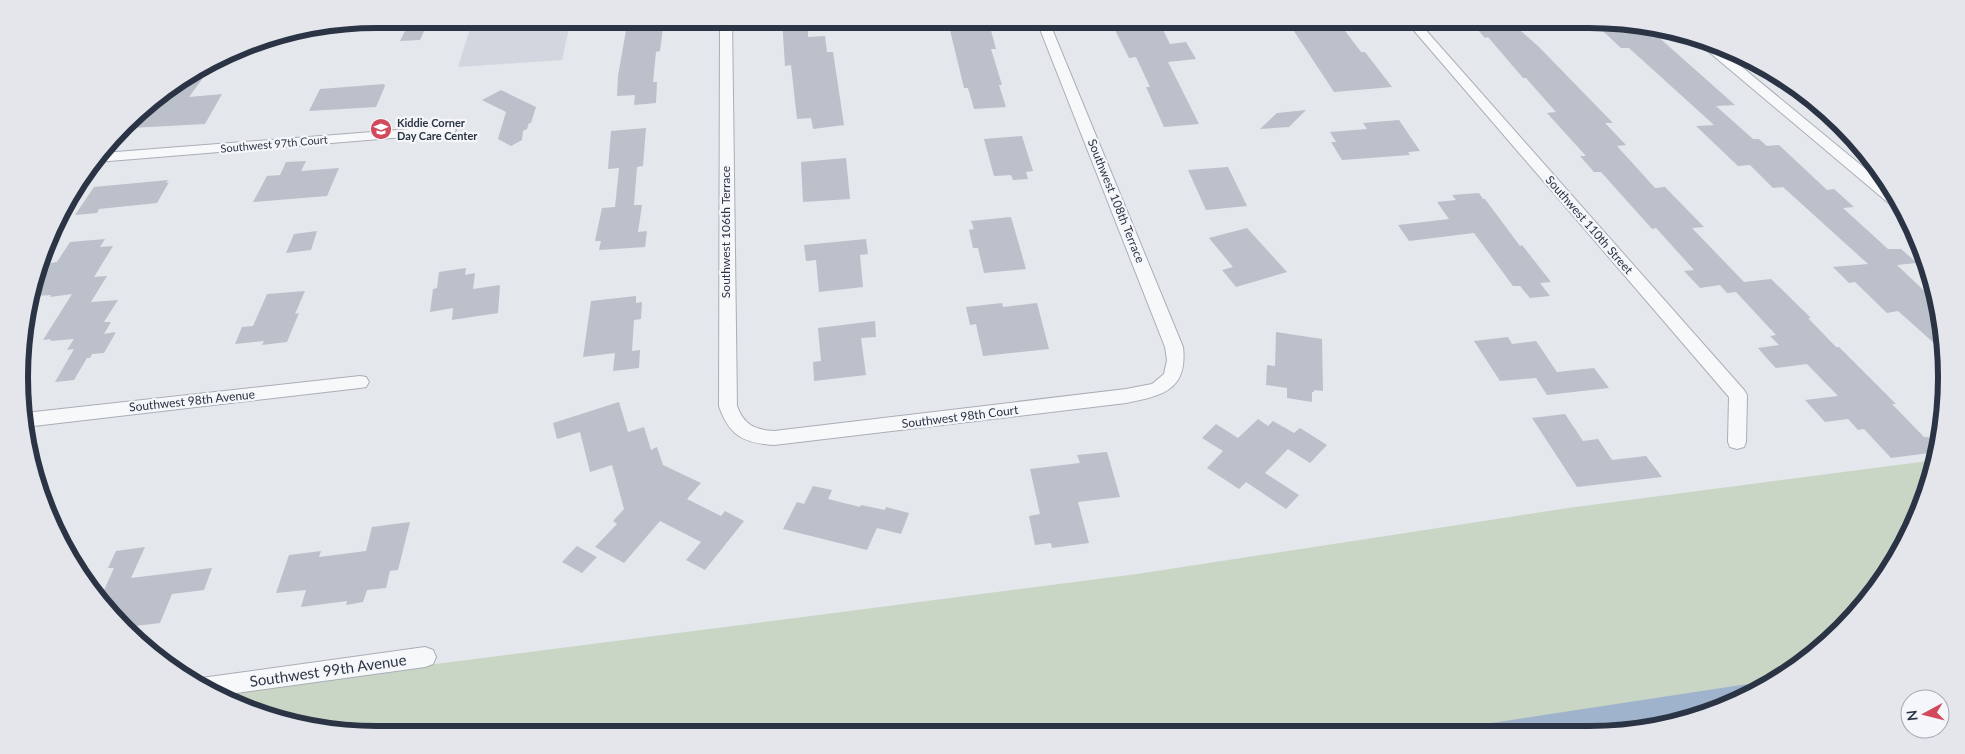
<svg xmlns="http://www.w3.org/2000/svg" width="1965" height="754" viewBox="0 0 1965 754" font-family="Lato,sans-serif">
<style>
.built{fill:#d2d6de}
.green{fill:#c9d6c5}
.water{fill:#9fb4cc}
.building{fill:#bbc0ca}
.lines{fill:none;stroke-linecap:round;stroke-linejoin:round}
.street-casing{stroke:#a9aeb7;stroke-width:2}
.street{fill:#f7f8fa;fill-rule:evenodd}
.labels{text-anchor:middle;stroke-width:4.5;stroke-linejoin:round;paint-order:stroke}
.far-poi-label{font-size:11px;font-weight:bold;fill:#2b3445;stroke:#f4f6f9;text-anchor:start}
.far-street-label{font-size:11px;fill:#2b3445;stroke:#f4f6f9}
.street-label{font-size:12px;fill:#2b3445;stroke:#f4f6f9}
.near-street-label{font-size:15px;fill:#2b3445;stroke:#f4f6f9}
.rim{fill:none;stroke:#2b3445;stroke-width:6}
</style>
<rect width="100%" height="100%" fill="#e4e7ec"/>
<!-- built -->
<path class="built" d="M473,19H571L562,60L458,67Z"/>
<!-- green -->
<path class="green" d="M1936,460L1934,470L1898,556L1824,646L1746,698L1635,732L377,735L284,723L218,698L210,693L1137,574L1568,508Z"/>
<!-- water -->
<path class="water" d="M1774,680L1746,698L1635,732L1426,733Z"/>
<!-- building -->
<path class="building" d="M628,19H664L660,51L656,52L653,82H657L656,103L634,105L635,95L617,96L618,76Z
M782,19H808V37L825,36L827,52H833L844,125L813,129L811,118L797,119L791,65L785,66Z
M1286,19H1336L1361,52H1365L1392,87L1334,92Z
M1472,19H1507L1538,46L1613,123H1605L1626,145L1617,146L1655,188L1665,187L1704,227L1692,228L1744,282L1771,279L1811,318H1808L1836,347H1839L1896,404H1892L1924,437H1928L1938,447L1937,452L1891,458L1864,429L1858,430L1848,419L1825,422L1805,400L1838,396L1807,364L1776,368L1771,363L1758,348L1779,345L1770,336L1776,335L1736,292L1727,293L1720,285L1700,288L1684,271L1694,270L1656,228L1652,229L1601,172H1594L1580,156H1586L1547,113L1556,112L1526,78H1523L1488,37L1485,38L1471,22H1475Z
M1590,19L1646,26L1735,105L1716,106L1753,139H1759L1767,146L1779,145L1827,190L1834,189L1854,207L1843,208L1888,249H1901L1917,263L1897,265L1937,303L1943,331L1944,352L1898,311L1887,313L1855,282L1849,283L1833,267L1868,264L1783,187L1773,188L1750,165L1738,166L1696,126L1714,125L1629,48H1621Z
M428,22L420,40L400,41L409,23Z
M989,23L996,49H991L1002,85H999L1006,107L974,109L968,88H964L949,26Z
M1161,26L1170,44L1186,42L1196,59L1168,62L1199,124L1164,127L1146,87H1150L1136,57L1129,58L1115,30Z
M203,78L189,97L222,94L205,124L131,128L148,102L180,79Z
M384,84L385,86L376,107L309,111L320,89Z
M501,90L536,107L531,123H529L527,129L523,131L522,140L511,146L498,139L506,112L482,100Z
M1306,110L1289,127L1260,129L1277,113Z
M1399,120L1420,151L1408,152L1410,155L1342,160L1331,142H1336L1330,132L1367,129L1363,123Z
M646,128L643,166L637,167L634,205H642L638,232L647,231L645,247L599,250L601,241H595L602,208L615,207L619,168L608,169L611,131Z
M1022,136L1033,171L1026,172L1028,179L1013,180L1011,175L994,176L984,139Z
M846,158L850,199L803,202L801,162Z
M306,161L301,171L339,168L327,196L253,202L267,176L280,175L286,162Z
M1228,167L1247,206L1206,210L1188,170Z
M168,180L166,183L169,182L157,203L99,209L97,213L75,215L94,187Z
M1479,193L1483,199H1485L1520,246L1522,245L1551,282L1540,283L1550,296L1530,298L1520,286H1513L1474,233L1409,241L1398,225L1449,219L1437,202L1456,200L1452,195Z
M1011,217L1026,269L984,273L978,248H973L969,230L974,229L971,221Z
M1247,228L1287,272L1236,287L1222,270L1233,267L1209,238Z
M317,231L311,250L286,253L294,234Z
M105,239L100,247L113,246L94,277L107,276L91,302L118,300L104,322H111L104,334L115,332V334L104,353L92,354L90,358H87L74,380L55,382L74,349L67,350L74,339L50,341L51,339L43,340L72,294L50,297L51,295L34,296L36,294L31,295L51,263L57,262L70,242Z
M866,239L868,254L860,255L863,287L819,292L816,260L806,261L804,245Z
M466,268L465,275L475,273L473,289L500,285L498,313L452,320L453,308L430,312L433,289L437,288L439,272Z
M305,291L295,314L299,313L287,342L262,345L264,341L235,344L242,327L253,326L267,294Z
M636,296V303L642,302L641,319L634,320L632,351L640,350L639,368L613,371L615,353L583,357L591,301Z
M1002,303L1003,307L1037,303L1049,349L983,356L976,324L970,325L966,307Z
M875,321L876,337L861,338L866,375L814,381L813,362L821,361L818,328Z
M1276,332L1322,339L1323,391L1314,390V392H1312V402L1287,398V388L1266,385L1267,365L1275,366Z
M1508,337L1512,344L1536,341L1557,372L1594,368L1609,388L1547,395L1536,378L1500,381L1474,341Z
M619,402L628,432L644,427L651,450L657,447L663,465L701,483L687,499L721,516L725,511L744,521L705,570L686,560L701,542L660,521L624,563L595,547L617,524L613,521L624,509L612,465L590,472L580,432L557,439L553,423Z
M1565,414L1583,441L1598,439L1612,460L1646,456L1662,477L1577,487L1532,418Z
M1258,419L1268,426L1273,421L1294,433L1300,428L1327,445L1310,463L1288,449L1265,473L1299,495L1286,509L1246,482L1239,489L1207,468L1223,451L1202,438L1216,424L1238,438Z
M1107,452L1120,497L1078,502L1089,543L1052,548L1051,543L1035,545L1029,516L1040,514L1030,469L1080,463L1077,455Z
M813,486L832,490L828,499L860,507L861,505L885,510L886,507L909,513L901,534L877,528L867,550L783,529L797,502L804,504Z
M410,522L398,570L390,571L386,588L367,590L363,602L346,605L347,601L301,607L306,590L276,593L289,555L321,551L319,557L366,551L372,527Z
M577,546L597,557L582,573L562,562Z
M145,547L131,578L212,568L204,590L172,594L160,623L127,627L100,599L114,568H108L116,551Z"/>
<g class="lines">
<!-- street casing -->
<g class="street-casing">
<path id="street" d="M720,19H732L737,406C744,425 755,430 774,431L1126,389L1152,384L1164,374L1167,360L1165,347L1036,19H1048L1183,347C1188,390 1162,396 1126,403L774,445C744,443 729,436 719,406Z
M1404,19H1416L1744,390L1747,395L1746,442L1744,447L1737,449L1730,447L1728,442L1729,397Z
M1695,36L1714,44L1896,194L1905,212L1898,211L1696,41Z
M449,126L456,130L454,133L97,162L103,153Z
M360,376L366,377L369,382L366,387L360,388L25,427V413Z
M425,647L433,650L436,657L433,664L425,667L215,696L192,682L201,678Z"/>
</g>
<!-- street -->
<use href="#street" class="street"/>
</g>
<!-- icons -->
<defs>
<g id="school-disc" transform="scale(1.125)"><circle r="9.5" fill="#d1495b" stroke="#f4f6f9"/><path d="M0-5L7-2L0 1L-7-2ZM-4 1L0 2.5L4 1V4Q0 6-4 4Z" fill="#fff"/></g>
</defs>
<g fill-rule="evenodd">
<use href="#school-disc" x="381" y="129"/>
</g>
<g class="labels">
<!-- far-poi labels -->
<g class="far-poi-label">
<text x="397" y="127">Kiddie Corner<tspan x="397" dy="13">Day Care Center</tspan></text>
</g>
<!-- far-street labels -->
<g class="far-street-label">
<text transform="translate(274 144) rotate(-5)" y="4">Southwest 97th Court</text>
</g>
<!-- street labels -->
<g class="street-label">
<text transform="translate(1116 201) rotate(68)" y="4">Southwest 108th Terrace</text>
<text transform="translate(1589 225) rotate(49)" y="4">Southwest 110th Street</text>
<text transform="translate(726 232) rotate(-90)" y="4">Southwest 106th Terrace</text>
<text transform="translate(192 401) rotate(-6)" y="4">Southwest 98th Avenue</text>
<text transform="translate(960 417) rotate(-7)" y="4">Southwest 98th Court</text>
</g>
<!-- near-street labels -->
<g class="near-street-label">
<text transform="translate(328 671) rotate(-8)" y="5">Southwest 99th Avenue</text>
</g>
</g>
<!-- crop -->
<path d="M0 0H1965V754H0ZM377 28H1589A349 349 0 0 1 1938 377V377A349 349 0 0 1 1589 726H377A349 349 0 0 1 28 377V377A349 349 0 0 1 377 28Z" fill="#e4e6eb" fill-rule="evenodd"/>
<path class="rim" d="M377 28H1589A349 349 0 0 1 1938 377V377A349 349 0 0 1 1589 726H377A349 349 0 0 1 28 377V377A349 349 0 0 1 377 28Z"/>
<!-- north arrow -->
<g transform="translate(1925 714) rotate(263)"><circle r="24" fill="#f4f6f9" stroke="#a4a8b1"/>
<path d="M0-4L9 19L0 12L-9 19Z" fill="#d1495b"/>
<text y="-8" font-size="14" font-weight="bold" text-anchor="middle" fill="#2b3445">N</text>
</g>
</svg>
